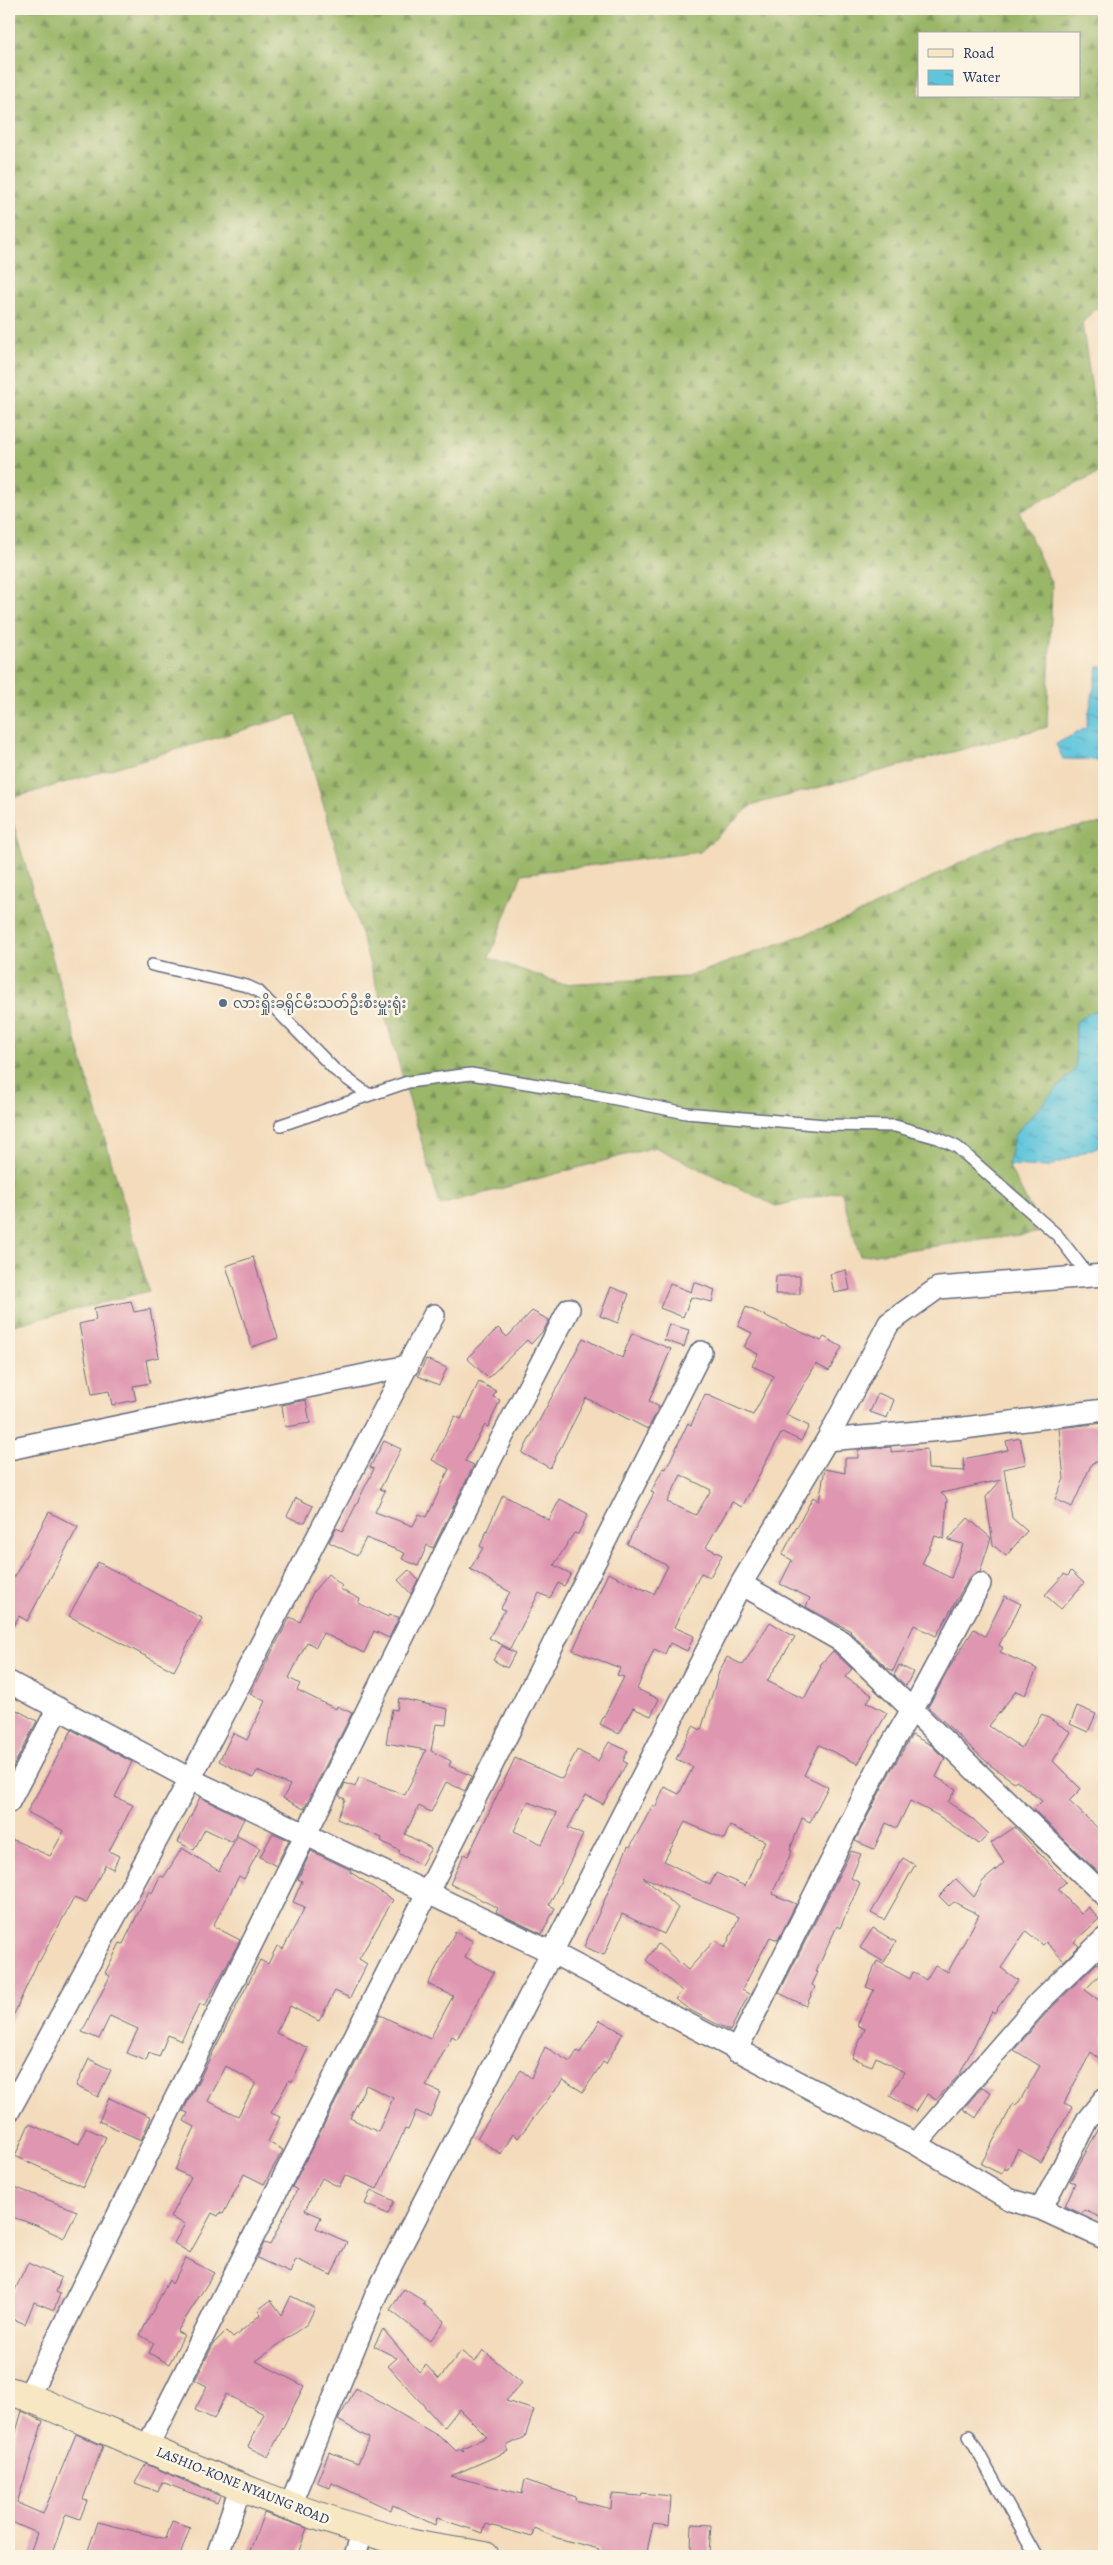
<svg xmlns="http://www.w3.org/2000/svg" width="1113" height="2565" viewBox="0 0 1113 2565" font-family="Alegreya,'Noto Sans Myanmar',serif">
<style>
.forest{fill:url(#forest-firs);stroke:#5a7263;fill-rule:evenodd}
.water{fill:url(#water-ripples);stroke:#3c7a9c}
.building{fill:#df96b0;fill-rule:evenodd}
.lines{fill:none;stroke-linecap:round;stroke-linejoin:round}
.lane-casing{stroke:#676b7f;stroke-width:14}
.street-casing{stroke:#676b7f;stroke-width:24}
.secondary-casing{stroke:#676b7f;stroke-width:30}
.lane{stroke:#fff;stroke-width:11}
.street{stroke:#fff;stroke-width:21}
.secondary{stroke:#f7e8c3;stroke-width:28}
.service-dot{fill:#5c6f8a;stroke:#fcf5e5;stroke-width:2}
.labels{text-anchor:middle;stroke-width:5;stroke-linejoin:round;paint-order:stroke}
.service-label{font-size:14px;fill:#4e5e75;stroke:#fcf5e5;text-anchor:start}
.street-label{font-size:14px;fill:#1b2f5e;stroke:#fcf5e5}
</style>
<defs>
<pattern id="forest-firs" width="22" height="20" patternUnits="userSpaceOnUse" patternTransform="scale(1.25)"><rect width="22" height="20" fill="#9ab668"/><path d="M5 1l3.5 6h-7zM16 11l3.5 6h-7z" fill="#7d9459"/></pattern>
<pattern id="water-ripples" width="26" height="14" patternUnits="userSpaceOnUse" patternTransform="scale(1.25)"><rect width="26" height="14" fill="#5ec5db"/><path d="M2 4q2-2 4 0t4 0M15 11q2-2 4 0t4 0" fill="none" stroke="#4da0b5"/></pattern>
</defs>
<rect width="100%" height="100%" fill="#fcf5e5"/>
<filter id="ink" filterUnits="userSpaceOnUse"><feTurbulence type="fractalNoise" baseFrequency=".02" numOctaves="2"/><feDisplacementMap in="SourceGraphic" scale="10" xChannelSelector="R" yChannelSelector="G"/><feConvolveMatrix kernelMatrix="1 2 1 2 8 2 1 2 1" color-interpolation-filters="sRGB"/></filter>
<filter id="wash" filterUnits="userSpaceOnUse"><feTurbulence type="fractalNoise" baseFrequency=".0096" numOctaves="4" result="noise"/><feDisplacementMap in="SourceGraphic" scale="20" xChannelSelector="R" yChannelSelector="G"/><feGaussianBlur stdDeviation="1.12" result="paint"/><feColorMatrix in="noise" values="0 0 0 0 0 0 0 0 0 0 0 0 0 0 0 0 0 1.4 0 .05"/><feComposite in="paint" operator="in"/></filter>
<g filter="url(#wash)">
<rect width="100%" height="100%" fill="#f3dbbb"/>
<!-- forest -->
<path class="forest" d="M9,9H1104V300L1082,323L1104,471L1019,511L1052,585L1047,727L752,805L700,852L522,874L489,958L562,984L687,977L852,917L1010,838L1104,823V1004L1076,1022V1069L1014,1135L1008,1165L1043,1232L860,1256L841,1191L776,1206L655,1147L440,1205L297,714L9,799ZM919,34H1079V96H919Z
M9,809L149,1291L9,1326Z"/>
<!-- water -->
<path class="water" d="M1098,667H1104V760L1063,759L1056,744L1086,728Z
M1104,1004V1144L1048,1167L1008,1165L1014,1135L1075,1069L1076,1022Z"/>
<g id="blocks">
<!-- building -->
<path class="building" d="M253,1257L278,1338L252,1347L226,1266Z
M846,1270L850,1290L834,1293L830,1274Z
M776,1276H800V1294H775Z
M694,1282L715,1290L712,1302L691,1297L683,1317L660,1308L670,1284L691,1292Z
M611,1287L629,1294L618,1323L600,1316Z
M131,1301L134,1312L150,1309L159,1357L146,1360L150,1383L133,1386L136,1400L112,1405L109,1391L92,1394L79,1324L96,1320L94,1308Z
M746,1307L821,1341L824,1337L842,1347L829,1371L816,1364L786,1415L809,1426L801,1441L782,1432L742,1507L732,1502L706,1547L722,1555L710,1577L701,1573L674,1627L694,1636L687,1651L670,1643L665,1654L654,1649L637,1689L659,1699L651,1716L633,1708L619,1734L600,1724L624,1677L617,1675L620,1668L573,1650L608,1573L654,1594L668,1566L627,1544L654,1493L651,1492L663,1468L666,1469L688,1423L691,1425L705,1394L753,1415L774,1376L752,1366L758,1354L744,1347L752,1333L738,1326ZM681,1475L711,1490L696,1515L667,1502Z
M532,1311L549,1320L544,1330L531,1344L527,1340L488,1378L467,1358L498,1328L507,1337Z
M669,1324L689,1330L684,1347L664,1340Z
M632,1333L671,1349L649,1401L659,1407L648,1429L586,1398L550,1468L522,1453L583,1338L622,1358Z
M426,1359L447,1368L439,1385L418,1376Z
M479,1382L496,1391L493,1397L500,1400L488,1427L485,1425L465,1461L474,1465L433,1548L427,1545L418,1566L402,1559L405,1553L366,1538L357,1556L329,1542L336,1528L343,1531L374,1469L370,1467L384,1441L401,1449L380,1489L385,1491L375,1512L413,1526L419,1514L427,1517L449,1469L432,1460L455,1416L461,1419Z
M878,1393L894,1400L887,1418L870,1412Z
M306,1400L310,1423L285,1427L282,1405Z
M1104,1423V1460L1092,1463L1072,1507L1055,1499L1064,1479L1059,1428Z
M1020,1438L1026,1464L1004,1469L1012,1518L1027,1531L1006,1556L993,1545L986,1497L1001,1480L941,1493L947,1499L944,1539L935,1536L922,1564L951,1578L963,1544L948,1540L968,1518L991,1538L980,1572L969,1578L936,1636L914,1625L893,1671L887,1668L850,1632L851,1631L806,1607L810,1598L780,1584L792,1560L782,1555L813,1497L819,1501L825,1469L845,1473V1458H858V1450L891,1447V1452L927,1449L928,1469L965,1471L963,1459L1008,1450L1006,1441Z
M503,1495L549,1520L560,1499L588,1514L578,1534L574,1533L554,1565L571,1574L564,1586L558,1583L550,1598L539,1593L510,1649L489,1638L505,1610L501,1608L510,1592L470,1569L483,1548L480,1546Z
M296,1498L313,1506L305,1522H299L287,1516Z
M49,1512L78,1527L27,1621L19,1616L9,1633V1587Z
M98,1562L202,1618L174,1671L69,1616Z
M409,1570L418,1580L411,1594L398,1580Z
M1071,1571L1084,1583L1061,1609L1045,1595L1064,1574L1068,1576Z
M328,1574L342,1586L340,1589L360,1599L358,1603L388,1617L389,1615L399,1617L389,1638L374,1631L364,1653L323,1633L316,1647L307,1642L289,1678L300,1684L297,1690L336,1709L337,1706L352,1713L304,1809L283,1798L290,1785L257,1771L253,1778L219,1761L233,1733L247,1740L265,1701L250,1694L264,1667L290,1617L300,1622L313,1592Z
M1005,1596L1021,1604L999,1645L1003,1648L1000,1652L1037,1669L1025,1695L1016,1691L989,1726L1021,1748L1042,1714L1071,1732L1053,1761L1081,1789L1069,1801L1104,1834V1878L1036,1812L1034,1809L1042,1801L1016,1780L1014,1782L990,1765L928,1707L951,1665L974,1629L985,1636Z
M770,1622L795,1637L767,1681L804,1699L821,1667L820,1665L833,1651L852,1669L845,1677L872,1695L867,1702L887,1713L858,1764L819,1745L804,1775L828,1787L810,1822L802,1818L790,1850L792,1851L772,1894L796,1904L778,1940L770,1937L742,1990L749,1994L730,2031L690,2010L675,1999L682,1991L646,1960L658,1944L688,1970L715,1940L725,1948L739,1917L643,1877L678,1908L664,1934L622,1914L604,1955L584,1947L628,1846L630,1847L653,1805L656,1807L664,1787L679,1794L693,1767L676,1759L693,1726L701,1730L719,1672L727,1657L743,1665ZM685,1822L724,1839L730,1826L765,1841L745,1886L716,1873L710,1885L664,1861Z
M502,1646L515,1653L507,1668L493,1660Z
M899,1665L913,1672L906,1686L894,1675Z
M399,1698L448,1709L446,1725L436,1724L431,1751L451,1761L449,1766L472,1776L465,1791L446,1782L431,1812L419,1806L405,1834L431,1848L421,1865L398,1853L400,1851L381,1841L382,1838L337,1819L345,1799L339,1796L345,1783L355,1787L359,1777L405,1795L426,1750L386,1743L392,1709L397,1710Z
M9,1706L37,1721L9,1775Z
M1077,1706L1096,1714L1088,1732L1070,1724Z
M72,1730L132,1762L115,1797L133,1805L109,1851L119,1856L113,1869L105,1865L86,1903L74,1898L39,1962L38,1961L9,2025V1838L50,1856L64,1831L27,1812Z
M912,1735L931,1745L945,1759L936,1777L956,1789L948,1802L973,1819L989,1834L979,1844L939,1816L910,1801L897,1828L886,1823L874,1849L855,1841L890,1772Z
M609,1742L628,1751L623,1761L627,1763L603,1804L586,1795L568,1828L583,1835L549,1905L555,1908L542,1934L496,1912L498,1908L450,1884L464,1854L468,1856L515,1758L562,1779L577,1750L598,1761ZM528,1802L557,1813L542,1844L514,1831Z
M200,1797L244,1819L232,1842L205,1829L194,1850L178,1842Z
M1015,1827L1066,1882L1058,1889L1081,1914L1088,1907L1099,1919L1074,1942L1079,1946L1064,1961L1046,1942L1043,1945L1026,1931L1001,1968L1018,1980L994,2013L992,2011L959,2075L936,2100L927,2094L916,2112L890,2096L904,2072L876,2057L872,2066L852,2058L865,2029L857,2025L874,1990L866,1987L877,1961L910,1979L913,1972L926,1980L935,1965L948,1972L979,1915L954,1902L949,1906L939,1896L956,1879L974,1897L983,1881L1004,1863L991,1843Z
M273,1833L289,1840L276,1866L260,1857Z
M237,1836L260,1848L244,1879L239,1876L213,1926L240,1940L205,2006L200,2004L181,2041L168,2035L159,2057L149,2053L146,2061L127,2053L138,2029L110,2016L99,2039L82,2032L110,1976L105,1973L120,1943L123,1944L149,1891L152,1893L160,1876L164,1877L182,1848L219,1871Z
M311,1851L351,1870L350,1872L393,1900L359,1959L367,1964L350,1998L335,1991L319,2021L290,2006L276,2033L308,2048L292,2082L289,2080L271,2113L280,2117L268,2142L283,2150L264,2184L244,2174L223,2214L220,2213L218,2216L212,2213L190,2253L174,2243L185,2224L170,2217L191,2177L175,2170L195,2127L184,2121L188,2113L183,2111L260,1960L268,1964L277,1946L283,1949L305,1907L293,1902L302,1881L298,1879ZM226,2066L256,2083L238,2116L208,2101Z
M851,1851L861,1854L851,1878L860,1883L840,1928L837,1926L816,1972H818L812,1985L815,1987L806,2006L779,1993Z
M903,1858L915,1865L884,1920L871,1913Z
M873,1928L896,1942L884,1962L860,1948Z
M455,1932L473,1941L465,1957L494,1972L457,2039L452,2036L426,2086L440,2092L430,2117L416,2111L408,2130L405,2129L377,2189L345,2175L339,2187L322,2178L305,2210L321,2217L316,2228L347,2242L331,2275L296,2259L290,2273L257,2258L264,2243L270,2245L297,2190L292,2187L380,2015L430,2039L453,1996L428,1984ZM366,2085L393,2098L378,2132L350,2118Z
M1097,1963L1104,1970L1085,1990L1104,2004V2062L1091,2052L1064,2103L1072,2107L1041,2162L1018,2149L1007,2170L1004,2168L1001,2174L981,2164L1013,2104L1015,2105L1019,2102L1040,2066L1014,2050L1049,2010Z
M600,2020L623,2033L606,2064L603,2062L583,2092L563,2080L518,2138L513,2134L501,2154L477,2138L521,2070L531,2078L545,2047L570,2062L577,2051L580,2053Z
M89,2059L111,2070L98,2097L76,2086Z
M982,2087L991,2092L976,2118L963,2109Z
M109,2098L151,2117L141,2140L99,2121Z
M1103,2121H1104V2219L1084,2210L1082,2214L1065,2206L1075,2183L1070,2181Z
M29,2124L79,2144L86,2128L106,2137L83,2187L15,2156Z
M9,2185L77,2211L64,2238L36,2225L9,2216Z
M371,2190L394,2201L388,2214L365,2204Z
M186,2258L214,2273L177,2332L184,2335L169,2364L149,2353L154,2343L140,2335L169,2280L172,2284Z
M28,2263L61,2278L56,2292L60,2294L54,2310L34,2302L25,2324L9,2317V2292L13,2294Z
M404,2289L425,2302L423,2304L445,2321L430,2341L390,2310Z
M291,2296L315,2308L307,2324L256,2361L304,2386L268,2457L248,2447L264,2414L226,2394L214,2419L195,2410L207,2386L195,2380L214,2343L226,2331L233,2338L261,2314L258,2310L271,2300L282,2315Z
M383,2329L419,2372L426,2365L439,2379L461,2351L475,2362L483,2350L522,2383L506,2401L534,2410L525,2437L506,2446L508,2451L451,2476L522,2494L525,2480L576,2497L575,2500L611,2509L612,2494L641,2496L642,2493L671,2496L669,2526L653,2524L646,2556H598L599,2549L557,2538L534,2528L532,2537L486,2524L483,2533L437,2518L435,2525L393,2505L391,2510L332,2483L330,2488L317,2482L329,2452L358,2463L369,2438L338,2420L356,2388L445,2440L456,2451L460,2449L464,2451L462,2448L487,2437L459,2409L444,2428L388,2366L397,2358L374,2346Z
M22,2411L43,2421L17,2503L43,2514L76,2434L103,2446L83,2499L87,2501L80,2519L66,2514L51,2556H29L37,2533L9,2521V2456Z
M146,2464L220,2496L217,2503L162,2482L158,2492L135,2483Z
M264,2513L307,2528L297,2556H248Z
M172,2521L190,2527L180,2556H86L98,2522L166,2539Z
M692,2524L711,2525L709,2553L691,2552Z"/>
</g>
</g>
<g filter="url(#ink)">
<use href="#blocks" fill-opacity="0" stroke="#676b7f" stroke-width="1"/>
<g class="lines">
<!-- lane casing -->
<g class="lane-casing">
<path id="lane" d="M152,965L247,986L258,991L335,1070L369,1095
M281,1125L408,1082L471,1074L581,1092L686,1113L825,1125L895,1126L938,1138L957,1147L1057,1235L1089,1276
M969,2436L1036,2556"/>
</g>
<!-- street casing -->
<g class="street-casing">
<path id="street" d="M827,1440L964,1428L1104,1410
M9,1449L408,1366
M741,1584L841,1641L1104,1895
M9,1682L190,1779L551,1952L916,2144L1011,2200L1041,2209L1104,2238
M9,1802L58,1708
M736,2051L879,1766L920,1696L980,1584
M9,2111L190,1779L434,1315
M916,2144L1040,2001L1104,1939
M1041,2209L1087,2120L1104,2099
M28,2397L493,1455L569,1309
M147,2447L701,1352
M290,2505L376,2295L741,1584L827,1440L889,1323L938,1288L1104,1275
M217,2556L241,2486
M355,2556L363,2530"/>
</g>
<!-- secondary casing -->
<g class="secondary-casing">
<path id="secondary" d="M9,2391L28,2397C153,2449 283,2513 414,2544C437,2549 461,2552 485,2556"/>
</g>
<!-- lane -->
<use href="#lane" class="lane"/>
<!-- street -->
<use href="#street" class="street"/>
<!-- secondary -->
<use href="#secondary" class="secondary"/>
</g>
</g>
<!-- markers -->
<circle class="service-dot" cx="223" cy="1003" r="5"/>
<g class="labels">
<!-- service labels -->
<g class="service-label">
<text x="233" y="1008">လားရှိုးခရိုင်မီးသတ်ဦးစီးမှူးရုံး</text>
</g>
<!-- street labels -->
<g class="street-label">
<text transform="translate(243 2485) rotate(22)" y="5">LASHIO-KONE NYAUNG ROAD</text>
</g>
</g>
<!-- margin -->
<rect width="1113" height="2565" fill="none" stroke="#fcf5e5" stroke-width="30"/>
<!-- legend -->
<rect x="918" y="32" width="162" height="65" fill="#fcf5e5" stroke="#a2a6af"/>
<rect x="928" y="49" width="25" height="8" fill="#f7e8c3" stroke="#a2a6af"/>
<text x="963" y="58" font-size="15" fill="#1b2f5e">Road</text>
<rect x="928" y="70" width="25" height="15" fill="url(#water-ripples)" stroke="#a2a6af"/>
<text x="963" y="82" font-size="15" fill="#1b2f5e">Water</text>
</svg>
